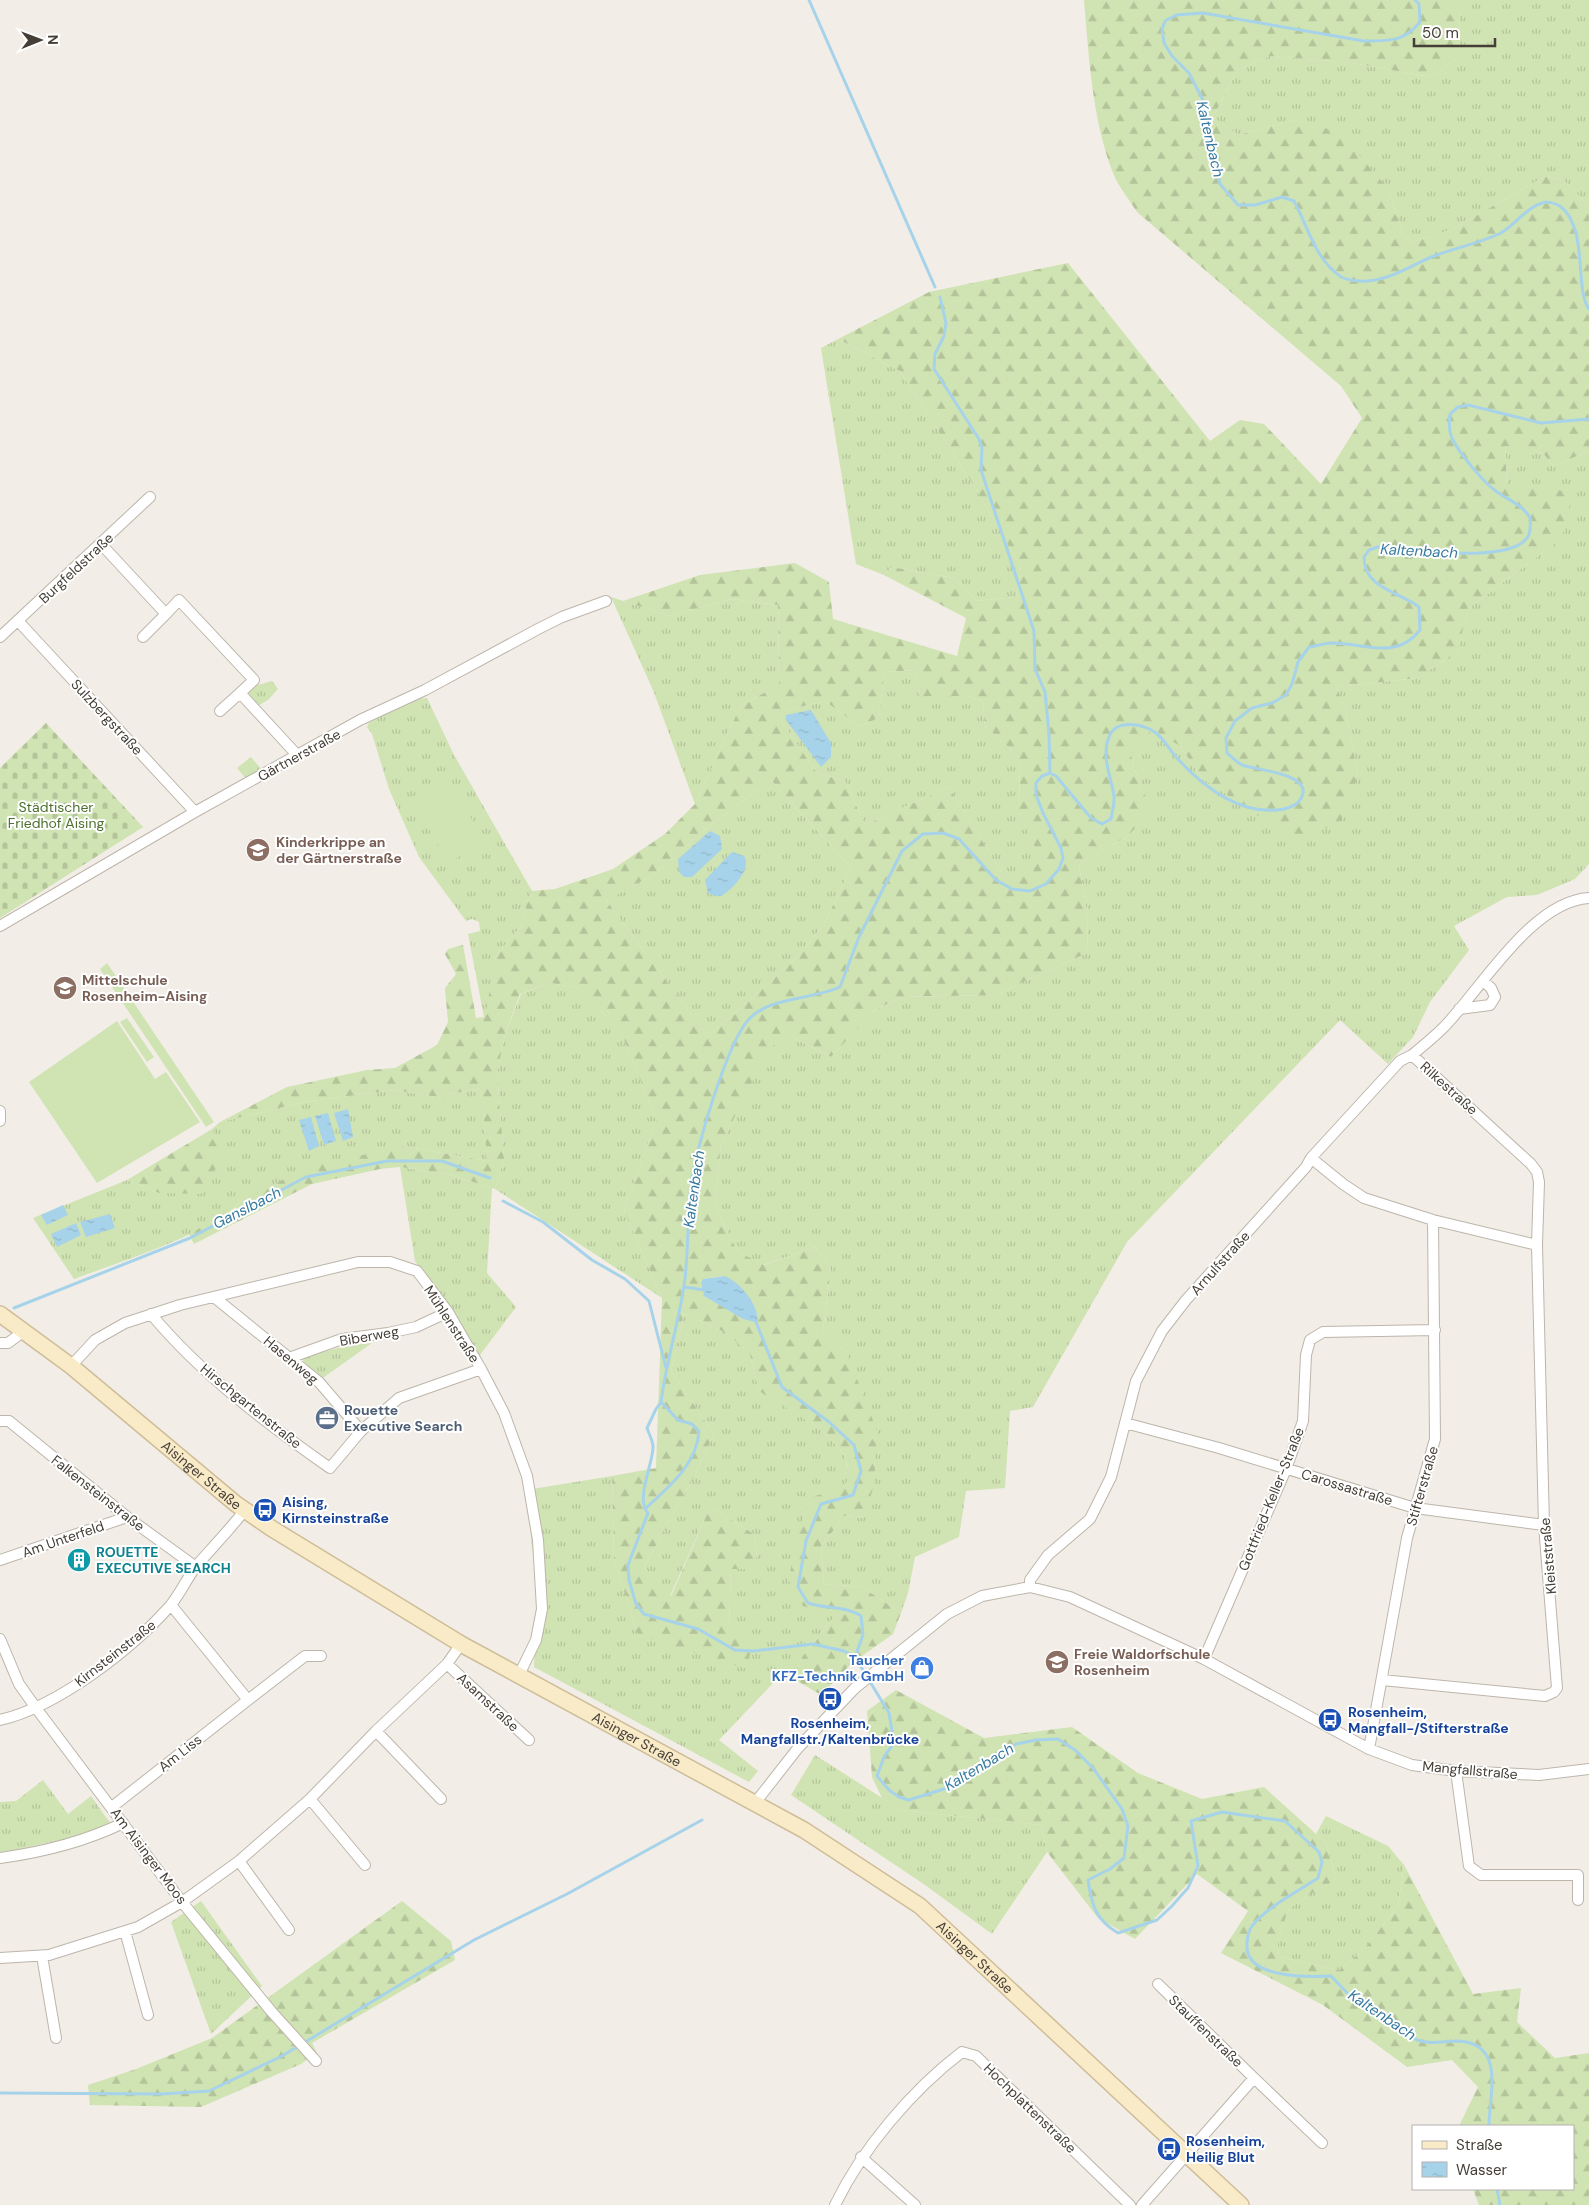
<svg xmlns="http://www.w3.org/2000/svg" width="1589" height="2205" viewBox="0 0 1589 2205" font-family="'DM Sans',sans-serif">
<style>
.grass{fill:url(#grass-tufts)}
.forest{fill:url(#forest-firs);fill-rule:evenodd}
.cemetery{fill:url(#cemetery-stones)}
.pitch{fill:#d0e3b2}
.water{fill:url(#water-ripples)}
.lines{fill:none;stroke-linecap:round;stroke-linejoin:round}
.stream{stroke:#a7d3ea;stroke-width:3}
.minor-casing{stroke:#bdb5aa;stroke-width:12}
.secondary-casing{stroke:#cebd99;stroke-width:18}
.minor{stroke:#fff;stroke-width:10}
.secondary{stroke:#faebc8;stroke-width:15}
.labels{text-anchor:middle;stroke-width:4;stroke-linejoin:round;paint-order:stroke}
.street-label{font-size:14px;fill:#443e36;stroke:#fff}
.park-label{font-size:14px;fill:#4c712e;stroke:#fff}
.education-label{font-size:14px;font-weight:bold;fill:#785e54;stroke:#fff;text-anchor:start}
.service-label{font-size:14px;font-weight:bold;fill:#4e5e75;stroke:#fff;text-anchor:start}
.transit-label{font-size:14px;font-weight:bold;fill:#164399;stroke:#fff;text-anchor:start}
.culture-label{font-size:14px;font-weight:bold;fill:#0d838f;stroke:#fff;text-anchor:start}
.shop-label{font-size:14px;font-weight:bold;fill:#366cbe;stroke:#fff;text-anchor:end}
.water-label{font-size:15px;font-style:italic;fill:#367aa0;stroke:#fff}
</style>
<defs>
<pattern id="grass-tufts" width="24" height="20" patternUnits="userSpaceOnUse" patternTransform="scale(1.25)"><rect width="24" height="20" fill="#d0e3b2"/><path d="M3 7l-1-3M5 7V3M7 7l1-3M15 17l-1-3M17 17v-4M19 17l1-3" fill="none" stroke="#b4c49a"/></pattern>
<pattern id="forest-firs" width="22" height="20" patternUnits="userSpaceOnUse" patternTransform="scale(1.25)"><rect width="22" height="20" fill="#d0e3b2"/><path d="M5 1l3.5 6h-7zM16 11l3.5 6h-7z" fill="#b4c49a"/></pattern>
<pattern id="cemetery-stones" width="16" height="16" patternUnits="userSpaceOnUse" patternTransform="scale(1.25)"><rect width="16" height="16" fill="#d0e3b2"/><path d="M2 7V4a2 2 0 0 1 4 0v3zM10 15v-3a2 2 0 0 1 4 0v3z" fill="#b4c49a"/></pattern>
<pattern id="water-ripples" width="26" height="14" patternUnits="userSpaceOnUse" patternTransform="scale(1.25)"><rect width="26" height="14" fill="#a7d3ea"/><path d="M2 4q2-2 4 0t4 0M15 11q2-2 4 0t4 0" fill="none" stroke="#91b6c9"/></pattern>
</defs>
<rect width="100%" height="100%" fill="#f2eee7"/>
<!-- grass -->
<path class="grass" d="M1460,0H1589V206L1563,180L1546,176L1451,230L1412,242L1403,236L1389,190L1295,120L1238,135L1213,117L1237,71L1269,56L1352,63L1431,77L1459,57Z
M838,339L900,371L972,483L1021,567L1016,597L977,601L953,578L892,567L884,575L856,564L821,348Z
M1505,445L1543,453L1553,466L1589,451V864L1575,879L1537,895L1507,897L1454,926L1469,950L1430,1002L1413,1037L1388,1064L1340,1020L1127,1242L1033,1407L1010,1411L1005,1488L966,1491L959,1537L915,1557L908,1593L901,1613L862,1587L824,1584L821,1547L844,1516L864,1518L847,1353L823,1331L831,1268L815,1247L763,1265L737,1251L715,1205L721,1144L769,1047L790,1036L831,1057L875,1010L901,997L995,995L1087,953L1088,917L1079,865L1129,835L1152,808L1140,787L1131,755L1152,728L1180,746L1202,778L1245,806L1358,775L1345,710L1337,687L1418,678L1457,651L1469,608L1562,538L1507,484Z
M611,597L669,616L732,599L778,605L779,684L740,707L695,804L653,690Z
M916,670L919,696H968L983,701L985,726L1020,758L1019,813L1042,862L1004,876L949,787L865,825L845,781L817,773L781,721L783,711L825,701L860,727L878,718L885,672Z
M272,681L278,689L268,700L259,705L248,693L255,686Z
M427,698L454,755L532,891L526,905L524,922L496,956L486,1017H484L468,934L480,931L479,922L472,919L466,921L419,857L389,789L372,734L367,727L369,723L414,699Z
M251,757L262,770L247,780L237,768Z
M771,780L851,868L825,922L800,955L708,1037L606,900L655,874L709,826Z
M550,983L579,988L621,1032L656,1120L624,1211L662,1298L495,1189L504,1159L497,1074L505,1034L521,994Z
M481,1088L487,1161L403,1146L241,1201C214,1233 116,1263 74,1279L33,1218L127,1180L159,1193L222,1156L212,1129L220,1122L304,1102L394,1090L437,1097Z
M400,1167L451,1175L492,1188L487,1273L516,1307L477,1359L415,1261Z
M684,1313L722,1331L749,1351L759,1391C786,1408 865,1445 846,1486C840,1497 806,1529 795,1540L835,1616L802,1657L794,1679L776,1680L719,1740L758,1771L749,1782L534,1667L537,1593L526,1490L612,1476L614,1559L638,1635L729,1627L731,1569H749L757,1556L754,1534L710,1507L670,1596L644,1567L695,1475L714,1434L671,1371Z
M372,1343L320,1380L301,1358L349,1345Z
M815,1755L901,1810L1041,1825L1047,1852L992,1934L925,1885L791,1795Z
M43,1780L68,1814L91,1796L110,1823L83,1835L0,1853V1802L16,1801Z
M1326,1816L1388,1846L1404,1865L1398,1907L1362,1951L1339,1970L1279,1957L1277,1940L1289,1908L1336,1879L1326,1843L1316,1834Z
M201,1901L262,1986L211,2034L171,1922Z"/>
<!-- forest -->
<path class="forest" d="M1084,0H1460L1459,57L1431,77L1352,63L1269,56L1237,71L1213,117L1238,135L1295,120L1339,132L1389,190L1403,236L1412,242L1451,230L1546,176L1563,180L1589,206V451L1553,466L1543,453L1505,446L1507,484L1573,492L1562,538L1469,608L1457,651L1418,678L1337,687L1345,710L1358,775L1340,824L1291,838L1202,778L1180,746L1152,729L1131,755L1140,787L1153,808L1129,835L1079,865L1088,917L1087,953L995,995L901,997L875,1010L831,1057L790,1036L769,1048L721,1144L715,1205L737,1251L764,1265L815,1247L831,1268L823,1331L847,1353L877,1431L874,1485L864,1518L844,1516L821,1547L824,1584L862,1587L901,1613L893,1634L852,1663L821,1695L794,1679L802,1657L835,1616L803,1606L789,1581L795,1540L812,1497L845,1487C846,1482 849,1476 849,1472C848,1437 785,1408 759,1391L749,1351L722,1331L684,1313L671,1371L714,1434L695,1475L644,1567L671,1596L710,1507L754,1534L757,1556L749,1569H731L729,1627L753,1638L747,1669L638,1635L614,1559L612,1476L656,1468L662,1298L624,1211L656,1120L621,1032L579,988L550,983L520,994L505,1034L497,1074L504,1159L495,1189L451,1175L400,1167L380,1169L312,1184L194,1244L189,1234L234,1209L241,1201L306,1168L403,1146L487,1161L481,1088L437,1097L394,1090L304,1102L220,1122L287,1087L367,1070L395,1068L437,1045L448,1022L445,988L456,974L445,954L448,949L463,945L476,1018L485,1017L496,956L524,922L526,905L532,891L555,889L613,869L665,834L695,804L740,707L779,684L778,605L732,599L669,616L623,601L700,575L795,563L829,582L833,619L957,656L966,618L884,575L892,567L953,578L977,601L1016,597L1021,567L972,483L900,371L838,339L929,292L1068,263L1210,441L1240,420L1264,424L1321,484L1362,418L1341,386L1137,212C1129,199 1118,186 1113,173C1092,118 1089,58 1084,0ZM916,670L919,696H968L983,701L985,726L1020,758L1019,813L1041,861L1004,876L949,787L865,825L845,781L817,773L781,721L783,711L825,701L860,727L878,718L885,672ZM771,780L851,868L825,922L800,955L708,1037L606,900L655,874L709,826ZM724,1276V1307L704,1296L701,1283L703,1279Z
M212,1129L223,1156L201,1194L159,1193L127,1180Z
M896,1690L984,1738L1072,1727L1138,1773L1202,1799L1264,1787L1326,1843L1336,1879L1289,1908L1277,1940L1279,1957L1339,1970L1362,1951L1398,1907L1404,1865L1473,1994L1521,1988L1517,2022L1555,2058L1589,2053V2205H1479L1473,2189H1573V2126H1459L1478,2087L1452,2060L1407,2067L1323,2005L1221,1953L1248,1911L1197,1874L1135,1939L1098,1918L1047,1852L1041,1825L901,1810L882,1798L872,1777L867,1711Z
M402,1901L451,1941L455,1960L312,2043L317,2053L301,2064L201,2107L90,2105L88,2085L136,2069L212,2038Z"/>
<!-- cemetery -->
<path class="cemetery" d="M46,723L143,827L0,918V768Z"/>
<!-- pitch -->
<path class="pitch" d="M448,778L485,842L448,863L412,798Z
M107,963L214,1122L206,1127L100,969Z
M127,1018L154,1057L147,1062L120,1022Z
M117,1021L155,1079L166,1072L200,1122L97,1183L29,1082Z"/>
<!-- water -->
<path class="water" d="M811,710L831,743V757L821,767L786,720V715Z
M710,831L720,836L722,849L692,877H684L679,872L678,859Z
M732,852L744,856C752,868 734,888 723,895C718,898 713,895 708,893L705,880Z
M348,1109L353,1137L343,1141L334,1113Z
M328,1113L336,1141L324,1145L315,1116Z
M311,1117L319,1146L309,1151L299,1120Z
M63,1205L68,1215L47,1225L41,1215Z
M110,1214L115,1228L86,1237L80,1222Z
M76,1223L81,1235L57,1247L51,1234Z
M725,1276C742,1284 758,1304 758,1323L743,1319L704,1296L701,1283L703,1279Z"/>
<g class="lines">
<!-- stream -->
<path class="stream" d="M809,0L935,287
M1415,0L1419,4L1420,22C1404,42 1389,41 1364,41L1203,13L1176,15L1165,21L1162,29L1164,43L1172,56L1189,73L1204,102L1220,184L1238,205H1255L1282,197L1294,201C1308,227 1315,259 1341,277C1347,280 1361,282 1367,281C1391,280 1413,264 1434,256C1455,248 1479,243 1499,234C1515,226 1525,208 1542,203C1547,201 1555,203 1560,206C1589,228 1574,289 1589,309
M940,297L946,323L944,336L935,354L934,369L979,439L982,448L981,470L1034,631L1035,669L1045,692L1049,734L1050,773
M503,1201L543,1222L592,1260L625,1279L649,1301L666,1368
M684,1287L705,1290
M14,1308L190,1238L306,1177L387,1161H442L490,1178
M756,1322L782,1387L829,1422L854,1445L861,1471L853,1495L821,1504L806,1541L798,1587L808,1603C825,1609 847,1606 861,1616L863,1635L855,1657
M645,1509C668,1487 697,1465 699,1431L692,1424L678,1420L661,1402
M0,2093L161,2094L209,2091L282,2056L474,1940L567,1894L702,1820
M1489,2126C1489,2095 1506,2044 1459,2041C1443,2041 1432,2045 1417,2040L1350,1996L1331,1976C1309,1977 1244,1979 1247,1944C1247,1936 1248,1932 1252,1926C1268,1906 1297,1892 1318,1878L1322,1862L1319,1852L1285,1821L1222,1812L1191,1821L1198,1866L1188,1888L1171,1907L1157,1920L1118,1933C1095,1919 1092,1906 1088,1880L1110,1869L1124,1858L1128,1826L1122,1809L1093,1768L1075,1750L1058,1739L1036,1740L1016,1744L947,1788L909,1800L899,1797L889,1790L877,1776L884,1757L894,1743L889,1713L855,1657L844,1651L813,1644L753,1651L735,1650L698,1629L644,1614L636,1604L629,1580L628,1565L648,1513C635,1500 653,1464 653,1447C653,1441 649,1434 647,1428L656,1409L661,1402C666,1363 678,1325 684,1286C689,1252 687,1218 691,1184C695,1152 728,1038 751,1017C772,997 814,999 840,987L859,937L902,851L923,834L943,833L959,839L996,880L1012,889L1030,891L1046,884L1059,869L1063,858L1061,848L1043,813L1036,795V783L1042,776L1050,773L1056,776L1091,818L1102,824L1111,819C1112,812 1115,803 1114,796C1111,776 1101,757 1109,737C1116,718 1144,724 1156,733C1165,740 1170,751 1178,759C1204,788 1243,817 1284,809C1293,807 1301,803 1303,793C1306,773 1256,770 1242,765C1236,762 1232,757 1227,753L1226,738L1235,721L1252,708L1272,703L1286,695L1292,684L1298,662L1309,647C1317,646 1325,643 1332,643C1365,643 1396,661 1420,630L1419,607C1399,591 1364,589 1364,557L1369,550L1378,547C1404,549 1529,568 1530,529C1530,526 1531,520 1530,518C1524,506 1507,499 1497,492C1484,483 1460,454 1453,440C1448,432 1449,422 1450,414L1458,407L1468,405L1541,423L1589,419
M1497,2189L1500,2205"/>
<!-- minor casing -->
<g class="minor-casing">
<path id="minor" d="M101,544L166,614L179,600L254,680L240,693L298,756
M19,622L195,812
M0,637L150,497
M143,637L166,614
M220,711L240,693
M0,926L195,812L360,720L425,690L538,629L562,617L606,601
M1459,1009L1490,1005L1495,997L1491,988L1483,981
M1412,1055C1423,1046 1434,1037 1444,1027C1481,989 1532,901 1589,898
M0,1111V1121
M1311,1158L1400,1061L1412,1055L1531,1164L1537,1172L1539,1182L1537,1245L1544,1525L1557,1688L1554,1692L1545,1696L1382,1680
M214,1297L319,1382L361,1431
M151,1314C201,1374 266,1423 330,1468L361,1431L399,1398L481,1369
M0,1343H8L24,1331
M289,1358L342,1339L388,1333L416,1327L448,1312
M71,1366L95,1340L125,1323L180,1305L358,1262H390L417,1271L448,1312L481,1369L504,1413L527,1476L538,1540L542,1609L536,1640L519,1675
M0,1421H9L127,1517L196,1567
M1125,1423L1219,1448L1415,1508L1544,1525
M0,1560L127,1517
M1030,1587V1580L1048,1555L1090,1519L1111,1477L1136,1381L1162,1331L1186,1300L1306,1167L1311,1158L1343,1184L1364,1198L1433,1220L1537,1245
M0,1639L19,1684L36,1708L182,1902L271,2011L316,2061
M1204,1659L1286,1469L1303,1421L1306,1355L1310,1340L1323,1332L1435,1330
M447,1664L529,1740
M248,1700L305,1656H321
M0,1720C57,1707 131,1650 170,1606C180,1594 187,1578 197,1565C213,1547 230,1529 245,1510
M376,1731L441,1799
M1369,1749L1407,1538L1435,1439L1433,1220
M1456,1771L1469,1866L1481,1875H1578V1900
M310,1799L365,1865
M755,1803L798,1748L855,1688L947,1614L982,1596L1030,1587L1070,1597L1204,1659L1369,1749L1412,1765L1456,1771L1539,1775L1589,1769
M112,1807L248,1700L171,1605
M0,1858C44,1852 84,1842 123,1823
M239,1861L289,1930
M125,1931L148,2015
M42,1956L56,2038
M0,1958L49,1955L138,1927L182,1902L239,1861L310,1799L376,1731L447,1664L461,1644
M1158,1984L1254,2078
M861,2157L915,2205
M835,2205C862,2149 912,2090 962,2052L976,2056L1130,2205
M1142,2205L1254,2078L1322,2143"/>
</g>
<!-- secondary casing -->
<g class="secondary-casing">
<g id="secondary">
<path id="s1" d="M0,1314L71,1366L236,1504L271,1528L461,1644L804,1830L920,1906L1241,2205"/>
</g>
</g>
<!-- minor -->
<use href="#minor" class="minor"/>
<!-- secondary -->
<use href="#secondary" class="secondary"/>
</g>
<!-- icons -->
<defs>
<g id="school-disc" transform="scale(1.25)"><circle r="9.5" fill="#8d6e63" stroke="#fff"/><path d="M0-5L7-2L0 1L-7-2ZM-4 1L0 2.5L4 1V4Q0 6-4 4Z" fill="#fff"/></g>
<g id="office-disc" transform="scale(1.25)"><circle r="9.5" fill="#5c6f8a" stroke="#fff"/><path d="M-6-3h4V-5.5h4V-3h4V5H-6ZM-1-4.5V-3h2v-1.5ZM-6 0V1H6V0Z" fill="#fff"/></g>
<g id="bus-disc" transform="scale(1.25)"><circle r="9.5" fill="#1a4fb4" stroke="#fff"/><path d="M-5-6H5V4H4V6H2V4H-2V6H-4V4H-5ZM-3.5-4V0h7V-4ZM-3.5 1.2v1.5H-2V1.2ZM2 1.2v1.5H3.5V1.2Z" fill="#fff"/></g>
<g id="building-disc" transform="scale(1.25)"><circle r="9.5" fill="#0f9aa8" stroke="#fff"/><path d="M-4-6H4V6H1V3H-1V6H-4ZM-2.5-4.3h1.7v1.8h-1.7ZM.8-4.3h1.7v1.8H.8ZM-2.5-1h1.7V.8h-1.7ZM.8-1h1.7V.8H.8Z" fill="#fff"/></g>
<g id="shop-disc" transform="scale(1.25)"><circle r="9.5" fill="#3f7fe0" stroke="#fff"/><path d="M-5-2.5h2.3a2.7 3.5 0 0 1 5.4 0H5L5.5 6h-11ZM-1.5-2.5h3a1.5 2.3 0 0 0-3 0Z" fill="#fff"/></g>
</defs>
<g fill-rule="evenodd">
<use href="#school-disc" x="258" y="850"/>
<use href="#school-disc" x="65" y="988"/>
<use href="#office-disc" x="327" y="1418"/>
<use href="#bus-disc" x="265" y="1510"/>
<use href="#building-disc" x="79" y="1560"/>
<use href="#school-disc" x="1057" y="1662"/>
<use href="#shop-disc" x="922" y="1668"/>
<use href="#bus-disc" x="830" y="1699"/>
<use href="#bus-disc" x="1330" y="1720"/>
<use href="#bus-disc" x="1169" y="2149"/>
</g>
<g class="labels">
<!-- street labels -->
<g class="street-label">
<text transform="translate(76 568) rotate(-43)" y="5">Burgfeldstraße</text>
<text transform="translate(107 717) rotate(47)" y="5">Sulzbergstraße</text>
<text transform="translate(299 755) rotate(-29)" y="5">Gärtnerstraße</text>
<text transform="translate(1449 1088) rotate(42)" y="5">Rilkestraße</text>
<text transform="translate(1220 1263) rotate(-48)" y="5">Arnulfstraße</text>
<text transform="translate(452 1324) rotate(57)" y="5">Mühlenstraße</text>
<text transform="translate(369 1336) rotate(-10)" y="5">Biberweg</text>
<text transform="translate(291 1360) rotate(40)" y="5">Hasenweg</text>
<text transform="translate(251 1406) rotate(39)" y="5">Hirschgartenstraße</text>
<text dy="5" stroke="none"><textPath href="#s1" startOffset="258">Aisinger Straße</textPath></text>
<text transform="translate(1422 1486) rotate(-74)" y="5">Stifterstraße</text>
<text transform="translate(1347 1487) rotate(17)" y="5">Carossastraße</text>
<text transform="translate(98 1493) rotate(38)" y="5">Falkensteinstraße</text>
<text transform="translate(1271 1499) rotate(-68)" y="5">Gottfried-Keller-Straße</text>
<text transform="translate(63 1539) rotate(-19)" y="5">Am Unterfeld</text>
<text transform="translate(1548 1556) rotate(-95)" y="5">Kleiststraße</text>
<text transform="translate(115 1653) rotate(-38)" y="5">Kirnsteinstraße</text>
<text transform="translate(488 1702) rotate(43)" y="5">Asamstraße</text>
<text dy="5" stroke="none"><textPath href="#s1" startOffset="768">Aisinger Straße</textPath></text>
<text transform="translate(180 1753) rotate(-38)" y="5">Am Liss</text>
<text transform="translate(1470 1770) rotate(5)" y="5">Mangfallstraße</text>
<text transform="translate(149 1856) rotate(53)" y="5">Am Aisinger Moos</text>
<text dy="5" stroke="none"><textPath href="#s1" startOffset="1172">Aisinger Straße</textPath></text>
<text transform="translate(1206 2031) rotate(44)" y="5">Stauffenstraße</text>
<text transform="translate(1030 2108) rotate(44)" y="5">Hochplattenstraße</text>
</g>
<!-- park labels -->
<g class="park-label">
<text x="56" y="812">Städtischer<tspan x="56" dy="16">Friedhof Aising</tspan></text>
</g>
<!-- education labels -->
<g class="education-label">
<text x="276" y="847">Kinderkrippe an<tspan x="276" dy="16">der Gärtnerstraße</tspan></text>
<text x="82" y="985">Mittelschule<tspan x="82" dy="16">Rosenheim-Aising</tspan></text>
<text x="1074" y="1659">Freie Waldorfschule<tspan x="1074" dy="16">Rosenheim</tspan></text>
</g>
<!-- service labels -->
<g class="service-label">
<text x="344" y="1415">Rouette<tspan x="344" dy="16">Executive Search</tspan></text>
</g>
<!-- transit labels -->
<g class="transit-label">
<text x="282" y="1507">Aising,<tspan x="282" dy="16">Kirnsteinstraße</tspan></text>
<text x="1348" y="1717">Rosenheim,<tspan x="1348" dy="16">Mangfall-/Stifterstraße</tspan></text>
<text x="830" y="1728" text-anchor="middle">Rosenheim,<tspan x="830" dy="16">Mangfallstr./Kaltenbrücke</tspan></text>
<text x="1186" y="2146">Rosenheim,<tspan x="1186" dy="16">Heilig Blut</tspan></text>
</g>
<!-- culture labels -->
<g class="culture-label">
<text x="96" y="1557">ROUETTE<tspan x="96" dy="16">EXECUTIVE SEARCH</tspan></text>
</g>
<!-- shop labels -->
<g class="shop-label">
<text x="904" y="1665">Taucher<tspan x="904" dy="16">KFZ-Technik GmbH</tspan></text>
</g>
<!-- water labels -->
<g class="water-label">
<text transform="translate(1210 139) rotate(77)" y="5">Kaltenbach</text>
<text transform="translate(1419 551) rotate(3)" y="5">Kaltenbach</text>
<text transform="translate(694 1189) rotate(-82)" y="5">Kaltenbach</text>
<text transform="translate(247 1208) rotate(-27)" y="5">Ganslbach</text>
<text transform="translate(979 1767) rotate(-31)" y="5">Kaltenbach</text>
<text transform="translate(1382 2015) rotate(34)" y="5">Kaltenbach</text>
</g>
</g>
<!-- legend -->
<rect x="1412" y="2125" width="162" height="65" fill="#ffffff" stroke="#b4b2af"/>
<rect x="1422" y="2141" width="25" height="8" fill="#faebc8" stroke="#b4b2af"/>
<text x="1456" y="2150" font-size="15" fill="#443e36">Straße</text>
<rect x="1422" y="2162" width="25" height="15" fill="url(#water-ripples)" stroke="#b4b2af"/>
<text x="1456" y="2175" font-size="15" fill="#443e36">Wasser</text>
<!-- north arrow -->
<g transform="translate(40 40) rotate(89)" stroke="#ffffff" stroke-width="4" paint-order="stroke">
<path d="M0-4L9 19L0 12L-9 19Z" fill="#443e36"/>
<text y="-8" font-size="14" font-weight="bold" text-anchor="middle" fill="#443e36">N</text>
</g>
<!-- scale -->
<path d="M1414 38v8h81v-8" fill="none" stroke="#443e36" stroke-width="2.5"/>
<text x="1422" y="38" font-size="15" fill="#443e36" stroke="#ffffff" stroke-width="4" paint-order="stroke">50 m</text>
</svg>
